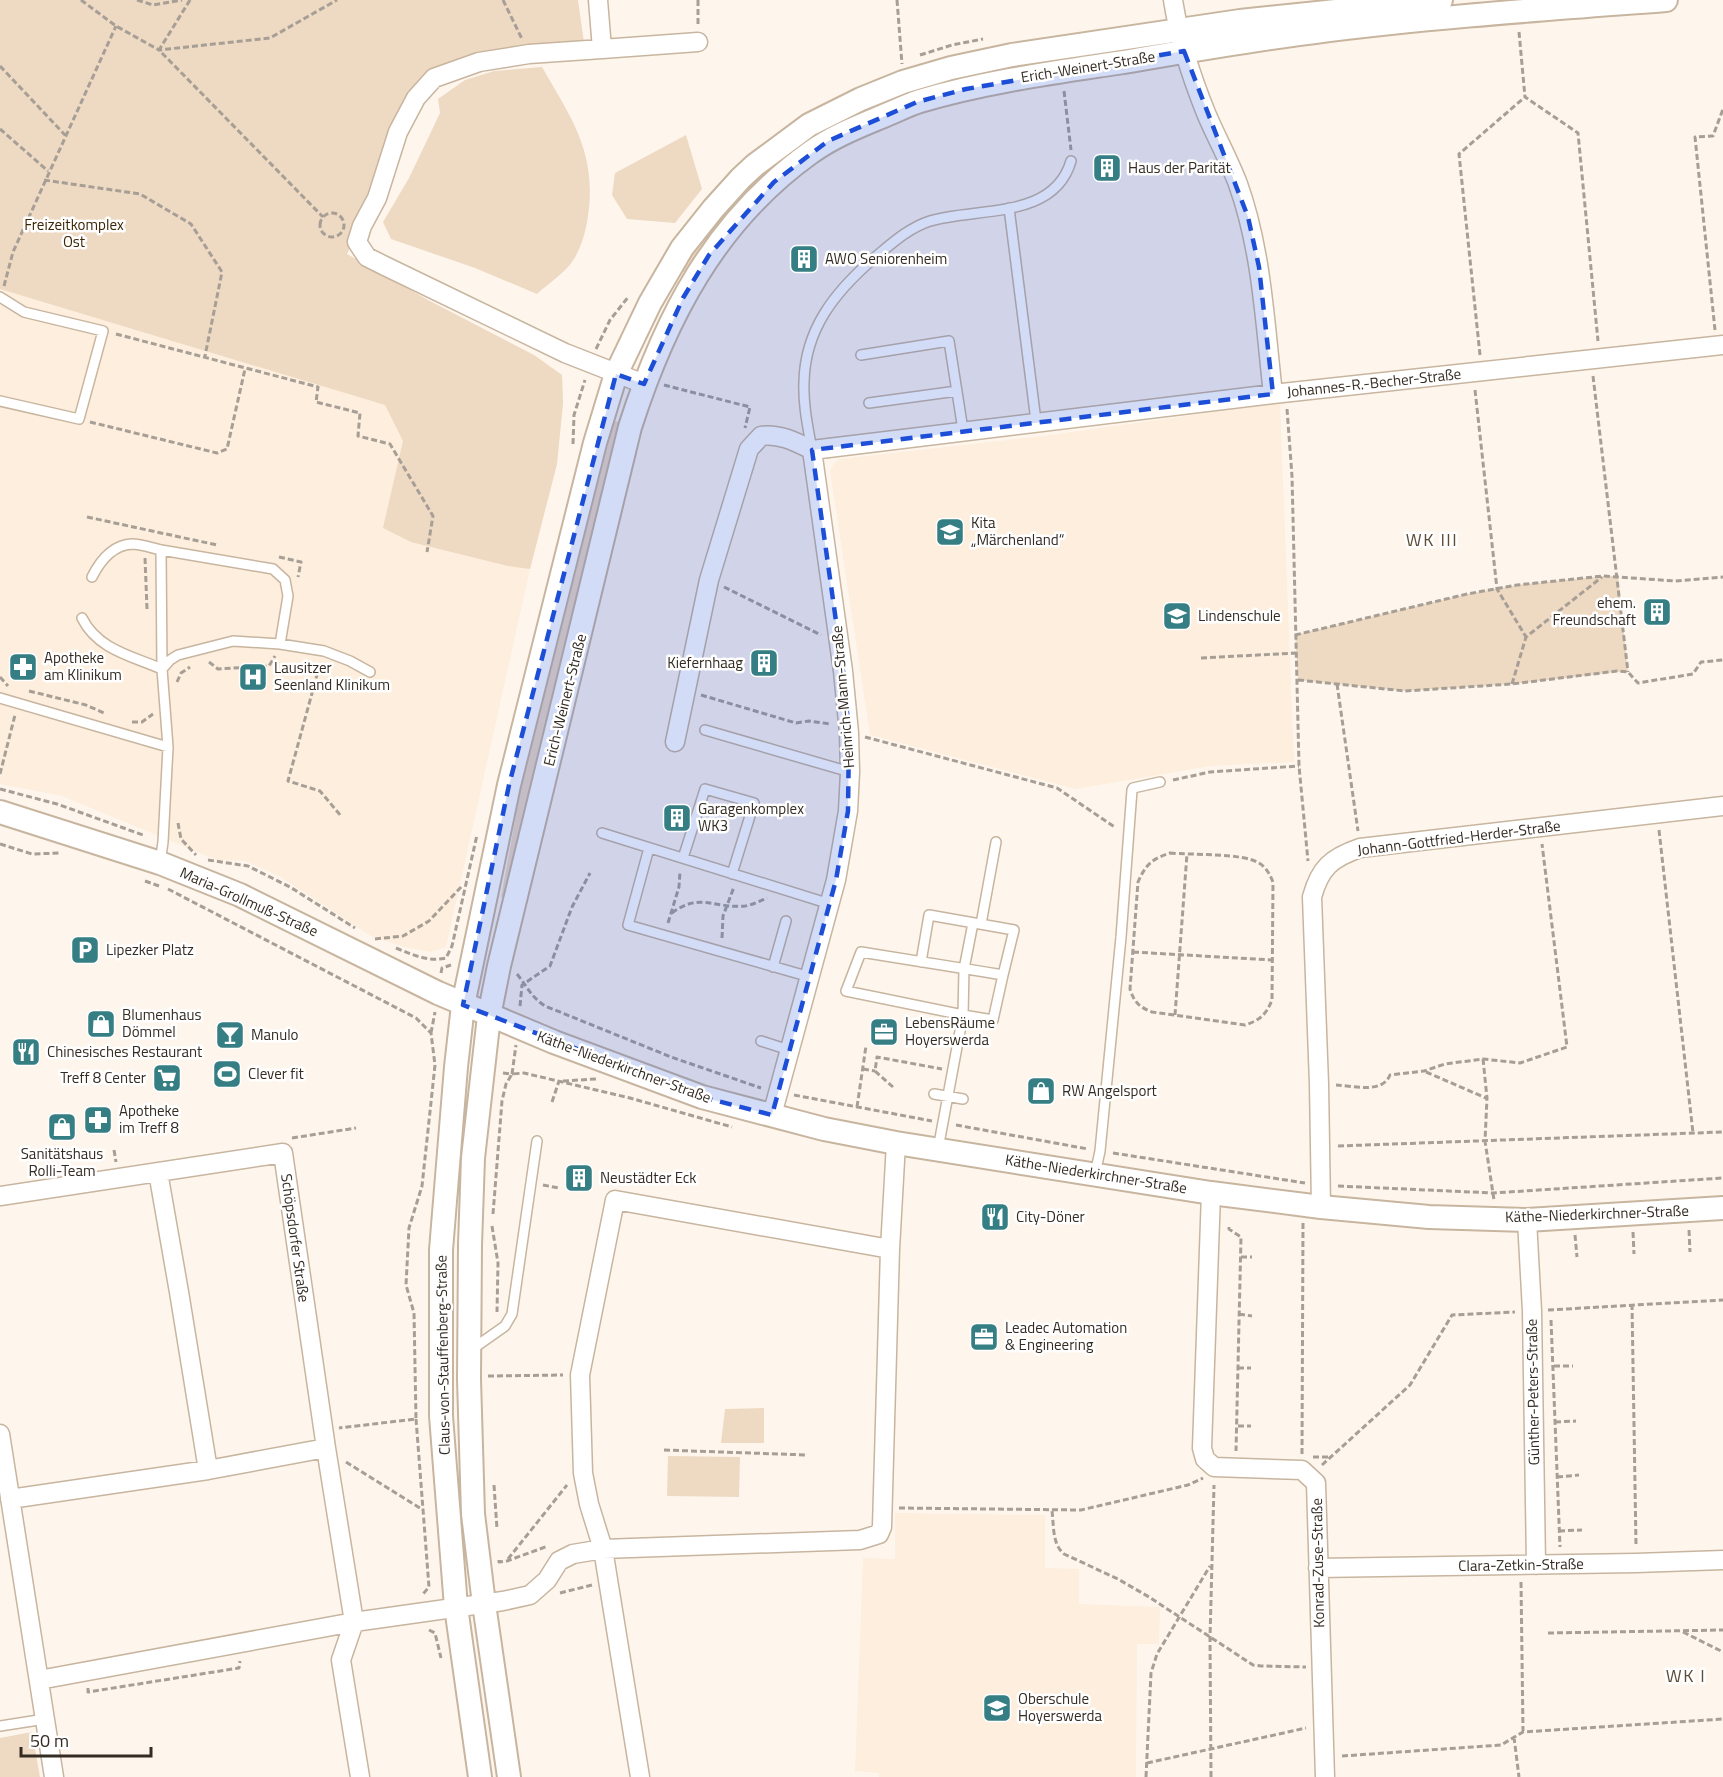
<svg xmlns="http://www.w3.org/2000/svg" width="1723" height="1777" viewBox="0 0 1723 1777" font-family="'Titillium Web',sans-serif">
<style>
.built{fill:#fdeedd}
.green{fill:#eed9c2}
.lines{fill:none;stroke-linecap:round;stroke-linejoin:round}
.service-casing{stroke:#c8b59f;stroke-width:12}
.minor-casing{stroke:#c8b59f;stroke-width:21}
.tertiary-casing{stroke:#c8b59f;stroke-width:26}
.path{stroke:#a79f96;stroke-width:3;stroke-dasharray:6 3;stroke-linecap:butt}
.service{stroke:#fff;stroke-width:9}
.minor{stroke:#fff;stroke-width:18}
.tertiary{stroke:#fff;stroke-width:22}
.marked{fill:#1d4ed8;fill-opacity:0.2;stroke:#1d4ed8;stroke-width:4.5;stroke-dasharray:12 8;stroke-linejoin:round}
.labels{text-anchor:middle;stroke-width:5;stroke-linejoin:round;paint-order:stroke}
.street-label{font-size:15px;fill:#342c23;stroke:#fff}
.poi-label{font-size:15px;fill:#342c23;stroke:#fff;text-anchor:start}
.park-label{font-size:15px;fill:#3b2504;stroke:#fff}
.quarter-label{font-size:18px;letter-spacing:1.5px;fill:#5d4d39;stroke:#fff}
</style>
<rect width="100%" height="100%" fill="#fef6ed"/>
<!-- built -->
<path class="built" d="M0,289L385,405L534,355L562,375L563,403L557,464L530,569L446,947L431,952L404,947L371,936L279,876L245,861L217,860L62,796L0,784Z
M1280,403L1294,762L1211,766L1076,789L870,735L830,471L834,463L840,459L1043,436Z
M895,1513L1045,1515V1568L1079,1569V1604L1160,1607L1159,1644H1137L1136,1777H879V1773L855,1771L863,1558L895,1559Z"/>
<!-- green -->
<path class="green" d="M0,0H578L585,50L434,78L347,254L428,300L534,355L562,375L563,403L557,464L530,569L508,566L411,542L383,528L403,441L385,405L0,289Z
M1136,45L1137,51L849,122L686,274L680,269C709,225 749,183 791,150C843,109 920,85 983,70C1001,65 1019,64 1037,61C1070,56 1103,50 1136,45Z
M542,67C572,119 597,153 588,216C586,230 582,246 574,259C567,271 548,284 537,294L475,268L391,239L383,222L409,178L440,113L438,99L465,80L494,71Z
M686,135L702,189L675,223L627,219L612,195L615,173Z
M614,421L620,422L506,898L501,897L527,755L553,660Z
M1603,576H1618L1628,672H1617L1512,684L1405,691L1298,680L1295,635L1467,594L1517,585Z
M764,1408V1443H721L725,1409Z
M668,1456L740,1457L739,1497L667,1496Z
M32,1732L40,1777H0V1738Z"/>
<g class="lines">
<!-- service casing -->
<g class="service-casing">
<path id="service" d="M1009,208L1036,421
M0,297L24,312L103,331L79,419L0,401
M861,355L949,341L963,430
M869,403L957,391
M812,450C808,428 803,405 804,382C805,329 835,292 873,259C890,245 908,228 930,221C977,207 1054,220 1071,161
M161,550L273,569L285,580L288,596L280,644
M82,618C98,650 132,656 162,669L161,550C152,548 141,544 132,544C112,545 100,561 92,577
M0,698L168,747
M705,730L850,772
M602,833L830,904
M649,848L628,925L810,977
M683,858L705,789L754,803L732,874
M160,863L163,842L168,747L162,669L170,660L178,655L233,641L280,644L324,651L350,661L370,672
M981,924L996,842
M921,962L929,915L1014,930L1003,975
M773,967L786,921
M761,1041L789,1050
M934,1094L963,1099
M938,1149L963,1015L846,991L861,952C909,960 956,967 1003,975L993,1020L963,1015L964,969L973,923
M1095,1174L1100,1151L1121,937L1132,790L1133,788L1160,782
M471,1350L505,1326L512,1314L537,1141
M0,1726L45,1719"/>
</g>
<!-- minor casing -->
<g class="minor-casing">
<path id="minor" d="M598,0L602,49L529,54L479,62L434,78L416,98L398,132L377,198L362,226L357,242L367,257L385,266L565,353L644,384
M1173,0C1179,39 1191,76 1206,113C1216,137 1229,160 1238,184C1262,251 1265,324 1273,394L1723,345
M602,49L698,42
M675,742L709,580L749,449L761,436C779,433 796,442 812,450L1273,394
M772,1115L836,880L848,811L850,772L849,733L843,671L812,450
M158,1172L179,1292L208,1470
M1211,1193L1202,1448L1205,1459L1214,1467L1302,1470L1316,1483L1325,1777
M0,1196L283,1153L326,1448L354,1622L39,1680
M1321,1207L1319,1084L1312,897C1320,868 1331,858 1360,848L1723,806
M1527,1220L1532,1311L1536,1565
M0,1434L54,1777
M10,1499L208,1470L326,1448
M1318,1568L1636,1563L1723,1560
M360,1777L341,1660L354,1622L503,1601L530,1595L547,1580L559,1561L573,1554L603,1549L589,1504L583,1473L580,1375L615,1200L890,1249
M640,1777L603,1549L860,1540L879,1534L882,1527L890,1249L896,1143"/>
</g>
<!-- tertiary casing -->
<g class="tertiary-casing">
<path id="tertiary" d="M0,812L160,863L240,895L438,993L554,1042L702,1097L824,1129L896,1143L1211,1193L1321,1207L1429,1217L1527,1220L1723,1208
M480,1777L456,1607L441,1416V1250L456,1067L463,1005L509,785L595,443L616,374L650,303L682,248L713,209L741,178L755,165L809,125L861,99L903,82L951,68L1012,55L1240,21L1441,0
M509,1777L484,1604L473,1514L469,1379L470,1245L473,1158L489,1016L499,966L630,427C665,318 715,221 810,153C832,137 857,127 881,117C894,112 907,105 920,101C984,82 1051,73 1117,63C1183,52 1249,40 1315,32C1432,17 1549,9 1666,0"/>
</g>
<!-- path -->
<path class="path" d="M81,0L116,26L159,50L270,38L337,0
M137,0L153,5L182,0
M190,0L159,50L323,217
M503,0L522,39
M698,0V25
M897,0L902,64
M1519,32L1525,97L1578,133L1598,341
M920,55L952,45L983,39
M0,66L65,135
M1064,91L1071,150
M0,129L48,171
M44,180L140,194L191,224L222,272L205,356
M320 225a12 12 0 1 1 24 0a12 12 0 1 1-24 0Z
M4,286L13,252L116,26
M1715,330L1695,137L1713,136L1723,109
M116,334L318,387L316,402L360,413L358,436L390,444L433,516L427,552
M596,349L610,320L629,296
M1480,355L1459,154L1525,97
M1593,376L1628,672
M664,385L750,407L745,428
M1475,390L1497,589L1526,637
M1287,409L1292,476L1299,766L1308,861
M90,422L217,453L227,449L245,369
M573,444L574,415L585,380
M87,517L217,545
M279,557L301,562L298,577
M145,558L147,609
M724,587L821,635
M1295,635L1467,594L1517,585L1603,576L1675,581L1723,577
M1201,658L1296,653
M209,662L218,669L269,666L275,656
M320,664L288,781L320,791L341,816
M0,677L8,686
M1298,680L1405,691L1512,684L1617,671L1628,672L1638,683L1693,674L1701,662L1723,660
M177,682L181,673L190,667
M1337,684L1358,831
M1512,684L1526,637L1602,577
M29,691L86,705L106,714
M701,695L796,723L809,721L831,724
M132,722H142L153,714
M865,737L1057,788L1116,828
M0,774L15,715
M1173,780L1210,772L1299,766
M0,789L57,804L143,835
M178,823L181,839L196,855
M1659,830L1693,1133
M0,844L32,854L60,853
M1170,853C1191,855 1243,853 1259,863C1267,868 1270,875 1273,882L1272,1000C1266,1015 1260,1020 1245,1025L1152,1012C1139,1007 1134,1002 1130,989L1138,882C1146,864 1152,859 1170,853Z
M208,860L248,866L290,887L355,928
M145,881L159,886
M168,889L416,1018L431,1033L435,1065L422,1186L409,1228L406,1285L414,1313L416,1419L339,1428
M672,913C699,892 716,909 745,906C752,905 760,901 767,898
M668,923L679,887L680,871
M722,938L723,916L734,887
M375,939L403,936L429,921L463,885
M396,948C413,955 428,962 446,958L452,946L477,835
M1133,952L1272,960
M441,973L442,968L451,965
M517,974C526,985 531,997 545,1006L671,1057L761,1088
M520,1006L522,985L550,966L572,907L590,873
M1175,1015L1187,854
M431,1033L435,1012
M1483,1059L1487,1098L1485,1141L1494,1200
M863,1069L875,1071
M1426,1072L1486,1098
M503,1073L512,1074L516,1045
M563,1081L596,1079
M1336,1085C1354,1086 1382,1094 1390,1075L1424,1071L1445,1064L1483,1059L1520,1063L1567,1047L1542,844
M893,1087L875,1071L877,1057L942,1069
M794,1095L932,1121
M552,1102L559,1081
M857,1107L866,1046
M956,1125L1088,1149
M292,1138L356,1128
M1338,1146L1723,1132
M114,1150L116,1162
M1113,1153L1305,1183
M543,1185L559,1188
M1338,1186L1493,1193L1723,1178
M493,1214L502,1101L506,1084L512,1074L524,1073L630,1098L732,1127
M492,1226L498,1263L497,1312
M1229,1227V1229L1241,1237L1236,1451
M1689,1230L1690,1252
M1633,1232L1634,1254
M1575,1235L1577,1257
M1241,1257H1252
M1632,1304L1636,1545
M1548,1310L1723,1300
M1239,1314L1252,1316
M1551,1320L1560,1547
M1554,1366H1573
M1238,1368H1251
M488,1376L563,1375
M416,1419L429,1587L423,1594
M1555,1422L1576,1421
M1238,1426H1251
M664,1450L807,1455
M1302,1454L1303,1223
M1313,1457H1330
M346,1462L423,1510
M1322,1465L1410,1385L1452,1315L1515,1312
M1557,1477L1579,1475
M494,1485L497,1529
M899,1508L1081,1510L1188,1485L1203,1478
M1052,1511C1054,1526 1052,1544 1064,1554L1118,1579L1149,1597L1253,1665L1261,1666L1306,1667
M1559,1531L1582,1530
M508,1559L567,1485
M499,1560V1562L507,1561L548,1546
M1521,1582L1523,1731
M560,1593L592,1585
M429,1630L435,1633L441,1658
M1683,1632L1723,1652
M1548,1633L1723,1630
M88,1688V1692L239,1668L240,1661
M1514,1737L1519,1777
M1342,1756L1501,1745L1523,1732L1723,1719
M1147,1763L1306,1728
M1146,1777L1151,1673L1157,1654L1210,1566
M1211,1777L1210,1638L1214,1485"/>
<!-- service -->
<use href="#service" class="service"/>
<!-- minor -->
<use href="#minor" class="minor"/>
<!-- tertiary -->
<use href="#tertiary" class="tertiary"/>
</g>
<!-- marked area -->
<path class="marked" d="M1184,51L1248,217L1259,267L1273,394L812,450L843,671L849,733L848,811L836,880L772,1115L702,1097L463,1005L509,785L616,374L644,384L683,298L709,255L774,182L828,141L917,102L966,89Z"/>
<!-- icons -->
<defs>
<g id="building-square" transform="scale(1.5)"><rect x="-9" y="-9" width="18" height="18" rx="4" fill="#357e83" stroke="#fff"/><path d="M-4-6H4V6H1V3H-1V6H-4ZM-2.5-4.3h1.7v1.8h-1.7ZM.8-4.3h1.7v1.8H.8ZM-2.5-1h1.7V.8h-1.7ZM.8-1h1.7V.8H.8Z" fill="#fff"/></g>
<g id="school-square" transform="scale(1.5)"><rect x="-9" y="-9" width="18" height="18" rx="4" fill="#357e83" stroke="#fff"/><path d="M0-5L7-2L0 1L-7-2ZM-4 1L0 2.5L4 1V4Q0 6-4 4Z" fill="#fff"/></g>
<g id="pharmacy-square" transform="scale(1.5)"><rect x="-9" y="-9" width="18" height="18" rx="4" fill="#357e83" stroke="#fff"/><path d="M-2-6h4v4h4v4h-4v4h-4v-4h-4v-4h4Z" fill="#fff"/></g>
<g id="hospital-square" transform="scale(1.5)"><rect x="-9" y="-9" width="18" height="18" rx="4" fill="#357e83" stroke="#fff"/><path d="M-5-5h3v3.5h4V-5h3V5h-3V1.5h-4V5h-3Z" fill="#fff"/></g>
<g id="parking-square" transform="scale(1.5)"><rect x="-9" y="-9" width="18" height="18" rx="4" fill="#357e83" stroke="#fff"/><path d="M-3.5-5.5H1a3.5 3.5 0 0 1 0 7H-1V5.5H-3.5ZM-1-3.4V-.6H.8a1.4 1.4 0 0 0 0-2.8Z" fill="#fff"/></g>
<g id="shop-square" transform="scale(1.5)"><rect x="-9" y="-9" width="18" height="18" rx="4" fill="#357e83" stroke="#fff"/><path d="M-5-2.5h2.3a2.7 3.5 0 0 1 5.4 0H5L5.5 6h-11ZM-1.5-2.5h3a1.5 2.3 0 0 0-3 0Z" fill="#fff"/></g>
<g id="office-square" transform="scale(1.5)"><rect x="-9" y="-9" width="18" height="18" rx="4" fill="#357e83" stroke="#fff"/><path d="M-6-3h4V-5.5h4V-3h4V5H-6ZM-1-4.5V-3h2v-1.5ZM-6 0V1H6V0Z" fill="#fff"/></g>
<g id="bar-square" transform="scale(1.5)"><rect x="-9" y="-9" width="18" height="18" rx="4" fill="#357e83" stroke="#fff"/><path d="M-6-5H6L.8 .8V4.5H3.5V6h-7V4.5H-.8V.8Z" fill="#fff"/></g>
<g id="restaurant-square" transform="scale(1.5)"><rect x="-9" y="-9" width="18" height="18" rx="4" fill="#357e83" stroke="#fff"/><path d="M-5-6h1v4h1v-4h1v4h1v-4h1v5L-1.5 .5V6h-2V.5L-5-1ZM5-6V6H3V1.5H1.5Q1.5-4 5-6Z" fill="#fff"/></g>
<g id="stadium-square" transform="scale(1.5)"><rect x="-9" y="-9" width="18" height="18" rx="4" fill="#357e83" stroke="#fff"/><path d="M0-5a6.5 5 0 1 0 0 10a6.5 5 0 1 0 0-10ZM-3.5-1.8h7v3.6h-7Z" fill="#fff"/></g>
<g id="supermarket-square" transform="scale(1.5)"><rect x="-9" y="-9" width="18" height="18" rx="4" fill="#357e83" stroke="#fff"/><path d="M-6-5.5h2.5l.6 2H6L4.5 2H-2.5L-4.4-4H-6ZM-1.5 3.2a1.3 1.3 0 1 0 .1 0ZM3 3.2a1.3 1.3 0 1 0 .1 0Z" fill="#fff"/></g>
</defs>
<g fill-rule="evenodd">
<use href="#building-square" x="1107" y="168"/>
<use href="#building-square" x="804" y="259"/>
<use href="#school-square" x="950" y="532"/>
<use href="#building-square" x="1657" y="612"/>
<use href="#school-square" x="1177" y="616"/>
<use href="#building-square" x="764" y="663"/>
<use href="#pharmacy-square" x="23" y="667"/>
<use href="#hospital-square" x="253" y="677"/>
<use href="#building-square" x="677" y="818"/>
<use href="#parking-square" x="85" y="950"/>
<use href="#shop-square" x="101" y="1024"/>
<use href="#office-square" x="884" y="1032"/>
<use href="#bar-square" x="230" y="1035"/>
<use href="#restaurant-square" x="26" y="1052"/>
<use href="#stadium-square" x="227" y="1074"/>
<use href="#supermarket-square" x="167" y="1078"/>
<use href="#shop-square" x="1041" y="1091"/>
<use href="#pharmacy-square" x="98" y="1120"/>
<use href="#shop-square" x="62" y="1127"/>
<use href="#building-square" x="579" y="1178"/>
<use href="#restaurant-square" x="995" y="1217"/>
<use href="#office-square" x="984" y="1337"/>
<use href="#school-square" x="997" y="1708"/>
</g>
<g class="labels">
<!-- street labels -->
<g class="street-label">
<text transform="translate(1088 67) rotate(-9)" y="5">Erich-Weinert-Straße</text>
<text transform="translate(1374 383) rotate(-6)" y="5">Johannes-R.-Becher-Straße</text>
<text transform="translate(843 697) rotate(-95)" y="5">Heinrich-Mann-Straße</text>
<text transform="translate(565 700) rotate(-76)" y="5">Erich-Weinert-Straße</text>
<text transform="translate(1459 838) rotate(-7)" y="5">Johann-Gottfried-Herder-Straße</text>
<text transform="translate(249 902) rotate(24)" y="5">Maria-Grollmuß-Straße</text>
<text transform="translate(624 1067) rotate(20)" y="5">Käthe-Niederkirchner-Straße</text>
<text transform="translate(1096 1174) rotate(9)" y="5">Käthe-Niederkirchner-Straße</text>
<text transform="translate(1597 1214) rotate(-2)" y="5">Käthe-Niederkirchner-Straße</text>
<text transform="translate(295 1238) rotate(82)" y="5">Schöpsdorfer Straße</text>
<text transform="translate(443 1355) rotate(-91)" y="5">Claus-von-Stauffenberg-Straße</text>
<text transform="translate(1533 1392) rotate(-91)" y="5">Günther-Peters-Straße</text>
<text transform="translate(1318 1563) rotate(-91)" y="5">Konrad-Zuse-Straße</text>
<text transform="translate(1521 1565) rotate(-1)" y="5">Clara-Zetkin-Straße</text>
</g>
<!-- poi labels -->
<g class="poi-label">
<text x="1128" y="173">Haus der Parität</text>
<text x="825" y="264">AWO Seniorenheim</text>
<text x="971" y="528">Kita<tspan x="971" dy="17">„Märchenland“</tspan></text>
<text x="1636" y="608" text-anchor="end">ehem.<tspan x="1636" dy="17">Freundschaft</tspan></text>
<text x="1198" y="621">Lindenschule</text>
<text x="44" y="663">Apotheke<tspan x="44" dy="17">am Klinikum</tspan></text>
<text x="743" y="668" text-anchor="end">Kiefernhaag</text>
<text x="274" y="673">Lausitzer<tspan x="274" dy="17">Seenland Klinikum</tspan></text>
<text x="698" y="814">Garagenkomplex<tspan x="698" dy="17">WK3</tspan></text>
<text x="106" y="955">Lipezker Platz</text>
<text x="122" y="1020">Blumenhaus<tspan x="122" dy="17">Dömmel</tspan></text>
<text x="905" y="1028">LebensRäume<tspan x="905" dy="17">Hoyerswerda</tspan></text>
<text x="251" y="1040">Manulo</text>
<text x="47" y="1057">Chinesisches Restaurant</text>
<text x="248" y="1079">Clever fit</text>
<text x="146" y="1083" text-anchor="end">Treff 8 Center</text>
<text x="1062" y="1096">RW Angelsport</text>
<text x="119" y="1116">Apotheke<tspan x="119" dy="17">im Treff 8</tspan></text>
<text x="62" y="1159" text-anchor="middle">Sanitätshaus<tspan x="62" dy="17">Rolli-Team</tspan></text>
<text x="600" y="1183">Neustädter Eck</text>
<text x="1016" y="1222">City-Döner</text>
<text x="1005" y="1333">Leadec Automation<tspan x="1005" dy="17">&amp; Engineering</tspan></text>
<text x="1018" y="1704">Oberschule<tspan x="1018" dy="17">Hoyerswerda</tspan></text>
</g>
<!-- park labels -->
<g class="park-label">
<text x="74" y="230">Freizeitkomplex<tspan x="74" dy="17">Ost</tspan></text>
</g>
<!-- quarter labels -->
<g class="quarter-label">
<text x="1432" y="546">WK III</text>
<text x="1686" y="1682">WK I</text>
</g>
</g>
<!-- scale -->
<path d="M21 1747v9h130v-9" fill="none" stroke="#342c23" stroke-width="3"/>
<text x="30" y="1747" font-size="18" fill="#342c23" stroke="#ffffff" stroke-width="4.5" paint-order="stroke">50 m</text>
</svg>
